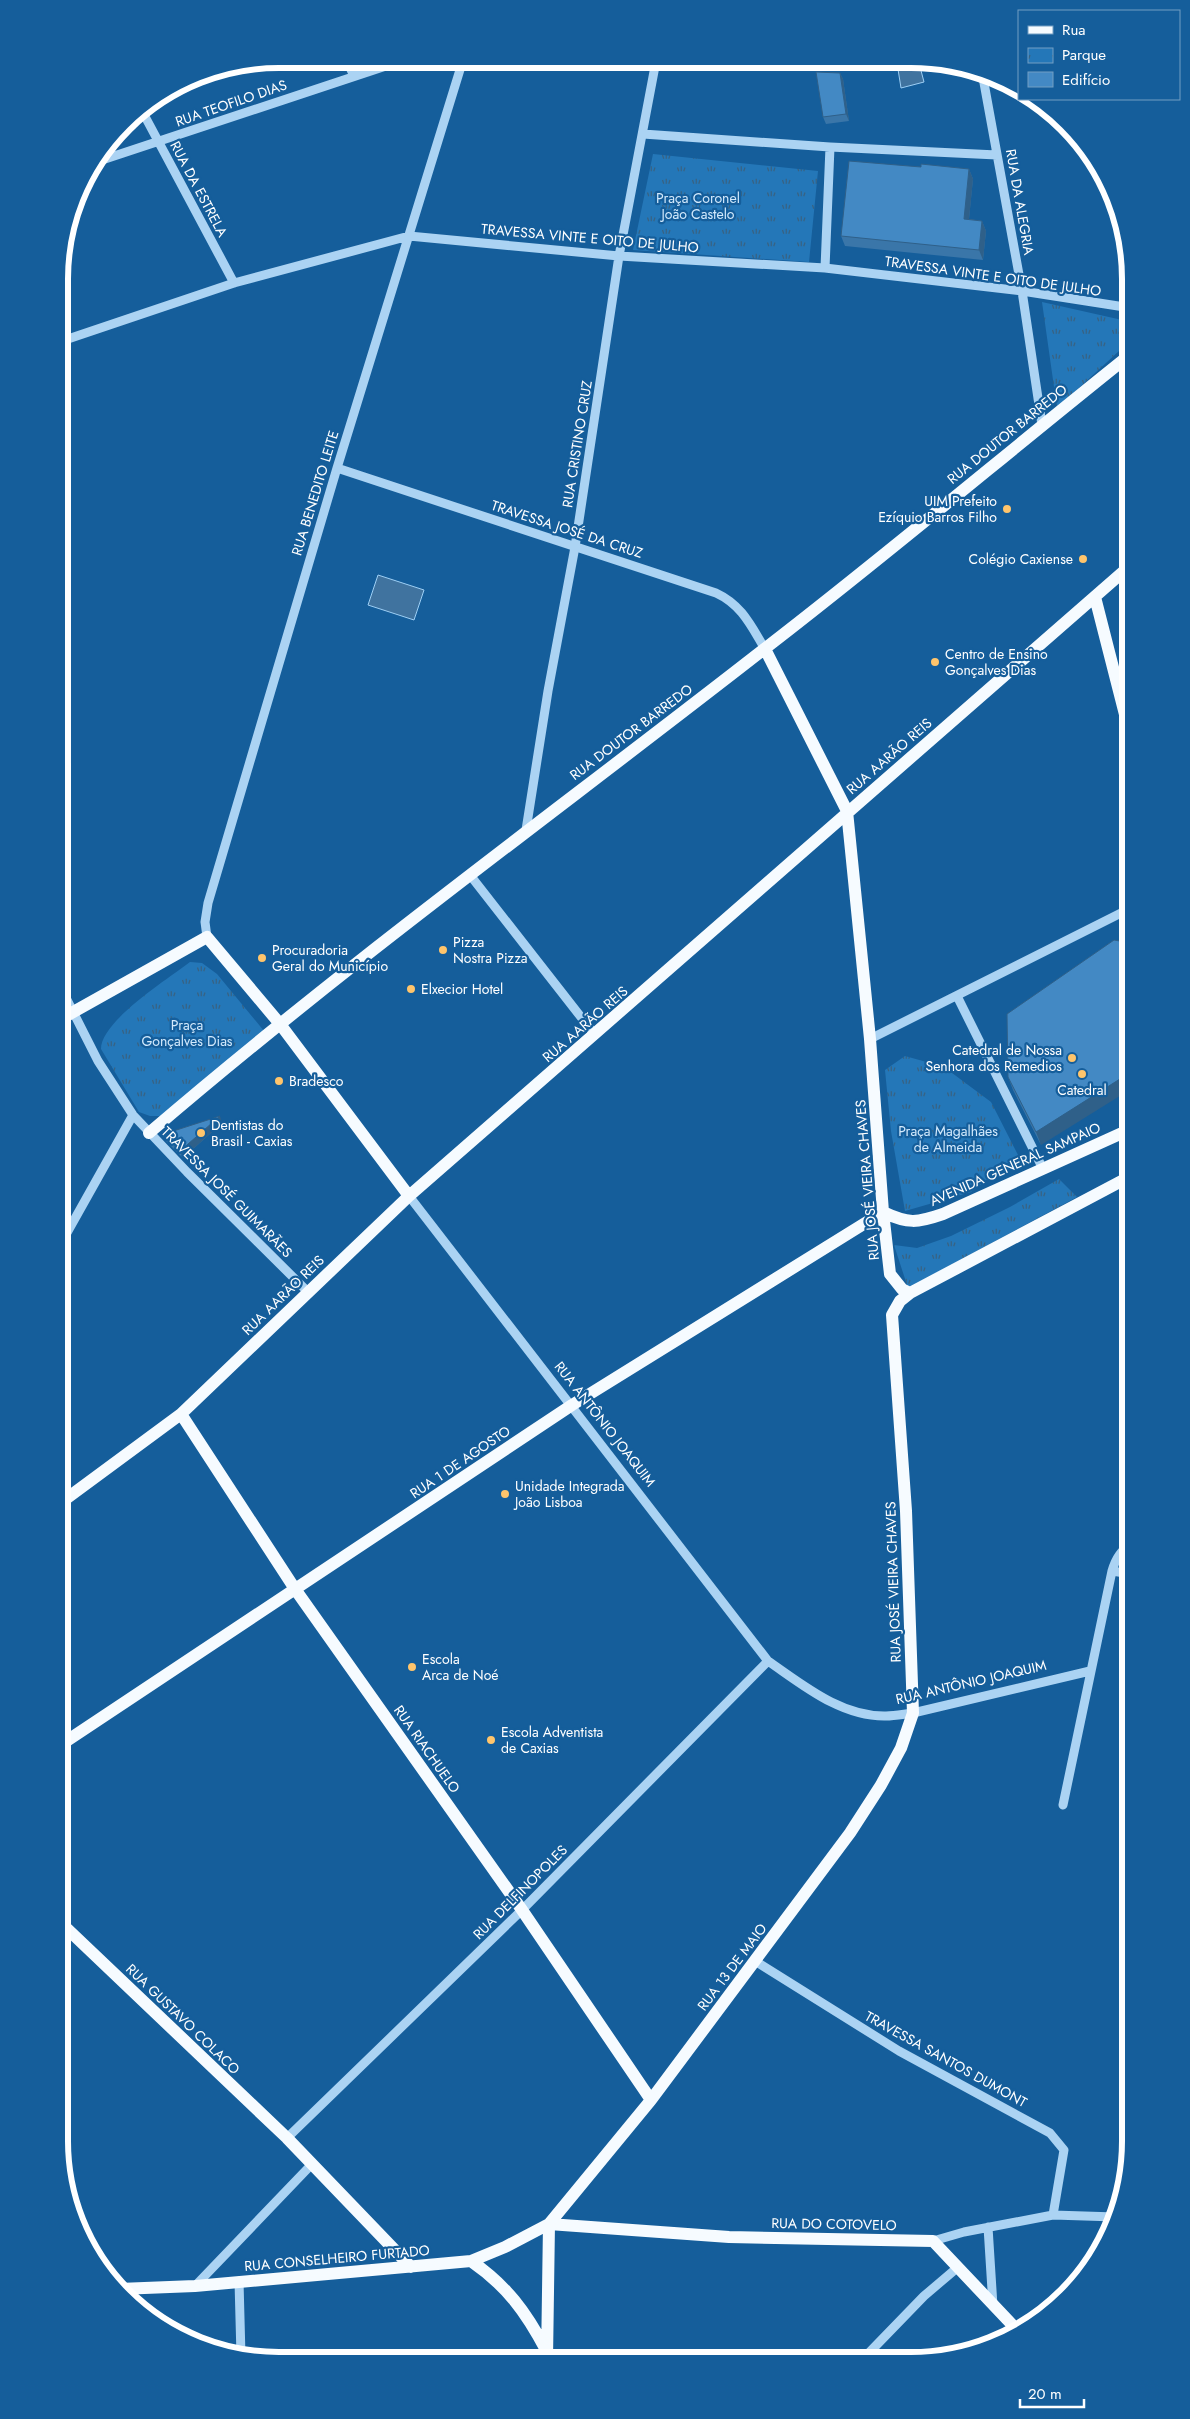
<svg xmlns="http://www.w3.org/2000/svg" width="1190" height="2419" viewBox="0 0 1190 2419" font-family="Jost,sans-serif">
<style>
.park{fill:url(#park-tufts)}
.water{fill:#40739f;stroke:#9dcff5}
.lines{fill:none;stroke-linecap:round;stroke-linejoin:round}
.minor{stroke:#abd3f3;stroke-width:9}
.major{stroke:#f6fbff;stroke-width:12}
.wall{fill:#3a76a9}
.shaded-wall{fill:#2f6089}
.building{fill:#4389c4;stroke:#2f6089}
.poi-dot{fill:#ffc56c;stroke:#155e9b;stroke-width:2}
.labels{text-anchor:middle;stroke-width:4.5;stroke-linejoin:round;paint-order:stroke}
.street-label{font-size:14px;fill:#fff;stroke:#155e9b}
.park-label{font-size:14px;fill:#d3eafd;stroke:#155e9b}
.poi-label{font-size:14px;fill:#fff;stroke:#155e9b;text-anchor:start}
.rim{fill:none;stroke:#fff;stroke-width:6}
</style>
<defs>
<pattern id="park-tufts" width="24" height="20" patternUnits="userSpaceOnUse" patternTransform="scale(1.25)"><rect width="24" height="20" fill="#2477b8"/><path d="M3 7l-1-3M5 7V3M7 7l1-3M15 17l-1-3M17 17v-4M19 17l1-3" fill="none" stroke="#386282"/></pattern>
</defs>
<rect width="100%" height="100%" fill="#155e9b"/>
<!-- park -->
<path class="park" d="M653,154L818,171L809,262L633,250Z
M1042,302L1131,322V340L1057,408Z
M190,962L202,963L217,974L264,1031L169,1116H150L139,1112L101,1049C101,1021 168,979 190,962Z
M905,1056L944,1067L991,1102L1018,1155L971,1192L905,1211L891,1131L885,1070Z
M1059,1179L1077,1197L908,1288L894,1245L917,1248L951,1236L1010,1207Z"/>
<!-- water -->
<path class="water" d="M897,63H919L924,82L901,88Z
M378,575L424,590L414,620L368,605Z"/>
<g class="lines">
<!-- minor -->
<path class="minor" d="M346,59L354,76
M982,72L1022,291L1042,425
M141,109L234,283
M643,134L830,147L997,155
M96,162L404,60
M825,268L830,147
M59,342L234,283L409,236L619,256L825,268L1022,291L1131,308
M337,468L716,593C742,605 751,626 765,649
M526,830L548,691L575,547L619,256L656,61
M470,875L595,1035
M207,937L205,922L208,903L337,468L463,60
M59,984L98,1061L133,1115L187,1172L308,1292
M957,996L1043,1169
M870,1039L1131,908
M409,1196L768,1661C803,1685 841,1717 886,1716C895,1716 904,1714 913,1713L1090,1671
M59,1247L133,1115
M1112,1571L1131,1574
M1063,1805L1112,1571C1115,1560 1121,1550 1131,1544
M755,1961L899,2051L1050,2133L1064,2150L1053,2215
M287,2138L522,1910L768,1661
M988,2227L993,2306
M933,2241L964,2232L1053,2215L1116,2217
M239,2281L241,2356
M195,2286L312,2164
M862,2360L924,2296L957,2268"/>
<!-- major -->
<path class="major" d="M1095,597L1131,738
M765,649L847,811L870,1039L883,1212L890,1274L902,1289L910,1293
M59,1020L207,937L280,1024L409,1196
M149,1133C347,963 558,810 763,650C888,554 1008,452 1131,354
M181,1414L295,1589L522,1910L651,2100
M59,1504L181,1414L409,1196L1131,565
M59,1746L572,1405L883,1212C908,1224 917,1223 943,1214L1131,1129
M59,1921L287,2138L411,2267
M549,2224L729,2237L933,2241L1018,2331
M471,2261C507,2286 526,2312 546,2350
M119,2289L195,2286L471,2261L505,2247L549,2224L651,2100L850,1833L881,1785L901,1748L913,1713L906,1511L892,1315L900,1301L910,1293L1131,1176
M547,2359L549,2224"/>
</g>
<!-- wall -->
<path class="wall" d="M840,73L843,79L849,121L826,124L823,117Z
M921,167L969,169L973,179L969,219L982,221L986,231L983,260L845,246L841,236Z
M1007,1014L1041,1145L1013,1090L1008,1077Z
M222,1123L183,1158L166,1141L164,1134Z"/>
<!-- shaded-wall -->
<path class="shaded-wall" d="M840,73L843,79L849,121L846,114Z
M969,169L973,179L968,229L964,219Z
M982,221L986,231L983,260L979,250Z
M1131,1072V1089L1041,1145L1036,1132Z
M220,1116L222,1123L183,1158L180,1151Z"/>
<!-- building -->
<path class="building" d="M816,72L840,73L846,114L823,117Z
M849,161L921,167V164L969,169L964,219L982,221L979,250L841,236Z
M1114,940L1131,943V1072L1036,1132L1008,1077L1007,1014Z
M220,1116L180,1151L164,1134Z"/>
<!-- markers -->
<g class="poi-dot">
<circle cx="1007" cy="509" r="5"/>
<circle cx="1083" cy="559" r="5"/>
<circle cx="935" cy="662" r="5"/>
<circle cx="443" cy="950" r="5"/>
<circle cx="262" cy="958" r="5"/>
<circle cx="411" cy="989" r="5"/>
<circle cx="1072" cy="1058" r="5"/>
<circle cx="1082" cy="1074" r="5"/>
<circle cx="279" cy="1081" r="5"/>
<circle cx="201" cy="1133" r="5"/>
<circle cx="505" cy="1494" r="5"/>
<circle cx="412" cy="1667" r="5"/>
<circle cx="491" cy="1740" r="5"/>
</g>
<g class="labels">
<!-- street labels -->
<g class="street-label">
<text transform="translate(231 103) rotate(-19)" y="5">RUA TEOFILO DIAS</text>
<text transform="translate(199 189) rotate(62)" y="5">RUA DA ESTRELA</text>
<text transform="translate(1020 202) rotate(80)" y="5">RUA DA ALEGRIA</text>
<text transform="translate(590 238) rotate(5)" y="5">TRAVESSA VINTE E OITO DE JULHO</text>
<text transform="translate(993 276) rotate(8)" y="5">TRAVESSA VINTE E OITO DE JULHO</text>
<text transform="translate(1007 434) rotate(-39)" y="5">RUA DOUTOR BARREDO</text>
<text transform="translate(577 444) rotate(-81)" y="5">RUA CRISTINO CRUZ</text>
<text transform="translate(315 493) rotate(-73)" y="5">RUA BENEDITO LEITE</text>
<text transform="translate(567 529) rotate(18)" y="5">TRAVESSA JOSÉ DA CRUZ</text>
<text transform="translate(631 732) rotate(-37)" y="5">RUA DOUTOR BARREDO</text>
<text transform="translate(889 756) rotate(-41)" y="5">RUA AARÃO REIS</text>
<text transform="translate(585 1024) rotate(-41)" y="5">RUA AARÃO REIS</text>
<text transform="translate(1015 1164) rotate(-24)" y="5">AVENIDA GENERAL SAMPAIO</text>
<text transform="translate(867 1180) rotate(-95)" y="5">RUA JOSÉ VIEIRA CHAVES</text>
<text transform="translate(227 1192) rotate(45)" y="5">TRAVESSA JOSÉ GUIMARÃES</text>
<text transform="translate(283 1295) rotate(-44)" y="5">RUA AARÃO REIS</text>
<text transform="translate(605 1424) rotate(52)" y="5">RUA ANTÔNIO JOAQUIM</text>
<text transform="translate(460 1462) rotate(-34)" y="5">RUA 1 DE AGOSTO</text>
<text transform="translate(893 1582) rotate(-92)" y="5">RUA JOSÉ VIEIRA CHAVES</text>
<text transform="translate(971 1682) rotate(-13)" y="5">RUA ANTÔNIO JOAQUIM</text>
<text transform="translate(427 1749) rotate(55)" y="5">RUA RIACHUELO</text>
<text transform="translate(520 1892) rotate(-45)" y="5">RUA DELFINOPOLES</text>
<text transform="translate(732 1967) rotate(-53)" y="5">RUA 13 DE MAIO</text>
<text transform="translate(183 2019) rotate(44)" y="5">RUA GUSTAVO COLACO</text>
<text transform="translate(946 2059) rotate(29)" y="5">TRAVESSA SANTOS DUMONT</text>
<text transform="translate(834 2224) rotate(1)" y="5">RUA DO COTOVELO</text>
<text transform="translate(337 2258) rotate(-5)" y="5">RUA CONSELHEIRO FURTADO</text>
</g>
<!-- park labels -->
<g class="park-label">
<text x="698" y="203">Praça Coronel<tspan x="698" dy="16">João Castelo</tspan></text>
<text x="187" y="1030">Praça<tspan x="187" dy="16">Gonçalves Dias</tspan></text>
<text x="948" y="1136">Praça Magalhães<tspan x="948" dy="16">de Almeida</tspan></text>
</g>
<!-- poi labels -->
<g class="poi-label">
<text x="997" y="506" text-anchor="end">UIM Prefeito<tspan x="997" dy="16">Ezíquio Barros Filho</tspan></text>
<text x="1073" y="564" text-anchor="end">Colégio Caxiense</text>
<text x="945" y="659">Centro de Ensino<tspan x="945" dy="16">Gonçalves Dias</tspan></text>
<text x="453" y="947">Pizza<tspan x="453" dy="16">Nostra Pizza</tspan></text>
<text x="272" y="955">Procuradoria<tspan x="272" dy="16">Geral do Município</tspan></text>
<text x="421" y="994">Elxecior Hotel</text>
<text x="1062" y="1055" text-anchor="end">Catedral de Nossa<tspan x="1062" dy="16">Senhora dos Remedios</tspan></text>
<text x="289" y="1086">Bradesco</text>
<text x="1082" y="1095" text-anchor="middle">Catedral</text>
<text x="211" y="1130">Dentistas do<tspan x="211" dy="16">Brasil - Caxias</tspan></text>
<text x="515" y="1491">Unidade Integrada<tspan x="515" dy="16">João Lisboa</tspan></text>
<text x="422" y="1664">Escola<tspan x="422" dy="16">Arca de Noé</tspan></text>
<text x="501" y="1737">Escola Adventista<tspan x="501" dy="16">de Caxias</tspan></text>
</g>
</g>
<!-- crop -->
<path d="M0 0H1190V2419H0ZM279 68H911A211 211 0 0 1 1122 279V2141A211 211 0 0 1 911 2352H279A211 211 0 0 1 68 2141V279A211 211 0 0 1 279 68Z" fill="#155e9b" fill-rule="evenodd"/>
<path class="rim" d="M279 68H911A211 211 0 0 1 1122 279V2141A211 211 0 0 1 911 2352H279A211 211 0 0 1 68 2141V279A211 211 0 0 1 279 68Z"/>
<!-- legend -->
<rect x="1018" y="10" width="162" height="90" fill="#155e9b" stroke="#739ec3"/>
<rect x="1028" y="26" width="25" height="8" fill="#f6fbff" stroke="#739ec3"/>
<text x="1062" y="35" font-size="15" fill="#ffffff">Rua</text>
<rect x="1028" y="48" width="25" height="15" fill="url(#park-tufts)" stroke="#739ec3"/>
<text x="1062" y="60" font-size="15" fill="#ffffff">Parque</text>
<rect x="1028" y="72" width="25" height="15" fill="#4389c4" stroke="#739ec3"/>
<text x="1062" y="85" font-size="15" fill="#ffffff">Edifício</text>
<!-- scale -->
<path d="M1020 2399v8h64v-8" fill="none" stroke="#ffffff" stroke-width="2.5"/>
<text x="1028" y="2399" font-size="15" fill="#ffffff" stroke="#155e9b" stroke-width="4" paint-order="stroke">20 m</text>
</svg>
